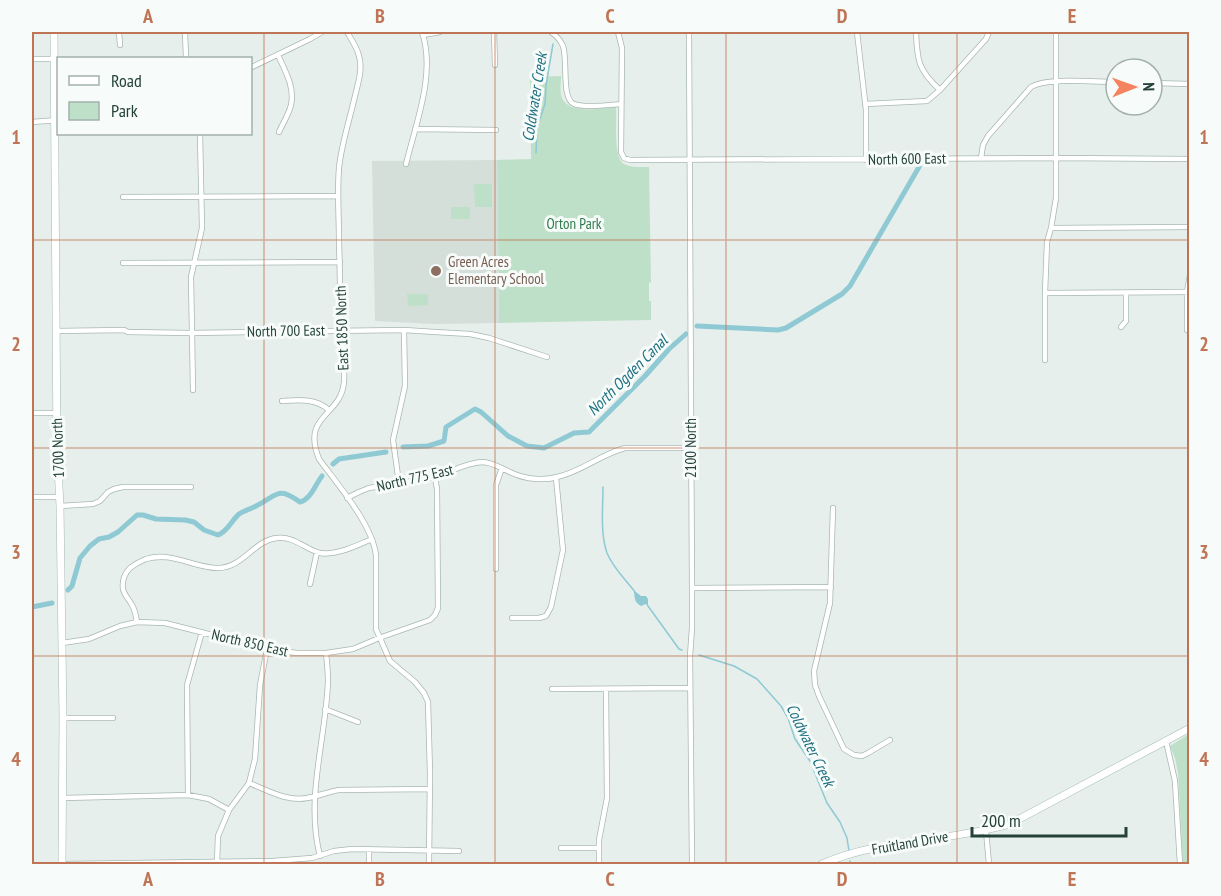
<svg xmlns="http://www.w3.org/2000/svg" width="1221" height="896" viewBox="0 0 1221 896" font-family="'PT Sans Narrow',sans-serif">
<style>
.built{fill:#d4dfda}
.green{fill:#bfe0c8}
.water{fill:#8ec9d4}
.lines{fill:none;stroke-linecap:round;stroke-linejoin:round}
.stream{stroke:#8ec9d4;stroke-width:1.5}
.canal{stroke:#8ec9d4;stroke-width:5}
.street-casing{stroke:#a8b8b2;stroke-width:6}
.secondary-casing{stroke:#a4bbb3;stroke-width:8}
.street{stroke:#fff;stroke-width:4.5}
.secondary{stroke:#fff;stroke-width:7}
.grid{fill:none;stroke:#c07456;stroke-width:1.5;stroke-opacity:0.55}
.education-dot{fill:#8d6e63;stroke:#f7fbf9;stroke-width:2}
.labels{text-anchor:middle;stroke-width:6;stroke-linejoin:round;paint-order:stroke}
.street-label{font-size:15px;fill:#24423a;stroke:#f7fbf9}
.park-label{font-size:15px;fill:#2d7a4b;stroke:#f7fbf9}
.education-label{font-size:15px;fill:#785e54;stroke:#f7fbf9;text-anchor:start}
.water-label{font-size:16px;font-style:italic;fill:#1c6f80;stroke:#f7fbf9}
.neatline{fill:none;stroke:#c07456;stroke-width:2}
.grid-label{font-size:20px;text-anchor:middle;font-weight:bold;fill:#c07456}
</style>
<rect width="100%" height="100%" fill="#e6efeb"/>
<!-- built -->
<path class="built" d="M497,160L499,323L435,324L375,321L372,161Z"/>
<!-- green -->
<path class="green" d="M561,76C561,82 560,90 561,95C566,116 600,108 616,107C617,120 613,157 624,164C631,168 641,167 649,167L651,282L649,283V301H651V320L499,323L497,160L531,159L530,77Z
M474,184H492V207H475Z
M451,207H470V219H451Z
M407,294H428V305L408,306Z
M1189,734V864H1183L1178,773L1175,758L1170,746Z"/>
<!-- water -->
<path class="water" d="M634,592H636L641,596H646L648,599V607L646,604L641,606C634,602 635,598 634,592Z"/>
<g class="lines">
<!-- stream -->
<path class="stream" d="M536,153L537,127L545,104L546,85L553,44
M603,487C603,508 600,533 607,553C613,568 626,580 635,592
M648,606L679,649L682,650
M699,655L734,666L757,679L781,706L788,718L795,739L810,761L827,803L840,822L847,838L849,851
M850,861V864"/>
<!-- canal -->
<path class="canal" d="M697,326L778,330L786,328L842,294L850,286L919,167
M403,447L428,446L444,441L446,427L475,409L481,412L508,436L527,446L544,448L574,433L589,432L645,376L669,349L686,334
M333,464L339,459L386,452
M68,590L72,586L80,558L90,546L99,539L109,537L118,532L137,515H143L156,519L185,520L194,522L204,530L218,535C228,531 231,521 239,514C243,511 251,509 256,506C277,496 277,485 300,502C311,499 315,485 322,476
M32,607L52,603"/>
<!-- street casing -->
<g class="street-casing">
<path id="street" d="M119,32L120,45
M185,32L186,58
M347,32C351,39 357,47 359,56C363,69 358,83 355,96C350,118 341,146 339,168C337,192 339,216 339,241C340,271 340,302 341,332C342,348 345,366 344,382C341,417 301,414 319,459C338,485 372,524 376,555V629L390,661L415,682L424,693L428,702L430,773L429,864
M494,32L495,65
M551,32C557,36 560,39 563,46C568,60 561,99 574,104C583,108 611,105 621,104
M618,32L622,48L621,152L624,158L630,160L1056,158L1190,159
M689,32L692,588V628L690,656L692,864
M857,32L866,110V160
M916,32C917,60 918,70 940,90
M423,35L440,32
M278,55C285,71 295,87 291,105C289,114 283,123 279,132
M32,59H54
M250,68L310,39L322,32
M1152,83L1190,84
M865,104L927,101L940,90L986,39L989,32
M32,122L58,120
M415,129L496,130
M981,158L983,145L988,136L1031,87C1047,77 1095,82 1116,82
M406,164C416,123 436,73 422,32
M123,197L338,196
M1051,228L1190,227
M123,263L340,262
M1045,293L1190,292
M1121,327L1126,321V293
M1187,330V292L1190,275
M56,331L124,330L128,332L191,333L404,330L435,332L470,334L489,338L547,357
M1045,360V293L1047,242L1051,228L1056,198V32
M193,390L191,277L202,228L200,134
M282,401C299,400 315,398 329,410
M32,413H57
M399,483L393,440L405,386L404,330
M32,497H60
M347,498L359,492L369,488C391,484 412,482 433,477C449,473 465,463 482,462C493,462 502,469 512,473C525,479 543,481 557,477C581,472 601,454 625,448H691
M60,506L93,504L100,501L108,492L114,489L123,487H191
M833,508L830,603L814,671L815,685L819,696L844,749L854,755L862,756L868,753L890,740
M496,569V485L502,468
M310,584L317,552
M692,588L831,587
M512,618H539L546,616L551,607L563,550L556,478
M137,622C136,616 135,610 132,605C129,599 124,595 123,589C122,581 125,573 130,568C135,564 141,561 146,559C172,551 193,568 218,568C243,568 254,540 277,538C294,536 305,549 320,553C337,556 357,545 372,539
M62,643L89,639L120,626L137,622L165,623L267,649L297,653H326L353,649L379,638L430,620L435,615L438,608L437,489L435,477
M552,689L690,688
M325,709L358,722
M63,718H113
M1166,741L1175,781L1180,864
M249,783C267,790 287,802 307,798C318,796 328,792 339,790L429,789
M188,795L187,685L202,632
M63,798L188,795L209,799L229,810
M986,831L989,864
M561,848H599
M369,850V864
M320,856C305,798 326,739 328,681C328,672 327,662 326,653
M217,862L218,836L229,810L249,783L255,759L260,685L267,649
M62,864L273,861L312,858L334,851L352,849L459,851
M599,864V840L607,798L606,690"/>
</g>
<!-- secondary casing -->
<g class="secondary-casing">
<path id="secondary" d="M54,32L57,448L60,506L63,718L62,864
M822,864C882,838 949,842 1010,824L1190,728"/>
</g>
<!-- street -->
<use href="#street" class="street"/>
<!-- secondary -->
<use href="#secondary" class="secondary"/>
</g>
<!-- grid -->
<path class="grid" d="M264,32V864M495,32V864M726,32V864M957,32V864M32,240H1190M32,448H1190M32,656H1190"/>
<!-- markers -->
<circle class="education-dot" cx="436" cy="271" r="6"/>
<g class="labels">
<!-- street labels -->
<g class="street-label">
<text transform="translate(907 159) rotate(-1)" y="5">North 600 East</text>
<text transform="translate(342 328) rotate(-92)" y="5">East 1850 North</text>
<text transform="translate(286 331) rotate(-1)" y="5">North 700 East</text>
<text transform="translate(58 448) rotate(-92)" y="5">1700 North</text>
<text transform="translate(691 448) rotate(-90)" y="5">2100 North</text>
<text transform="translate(415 478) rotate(-13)" y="5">North 775 East</text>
<text transform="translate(250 643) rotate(13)" y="5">North 850 East</text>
<text transform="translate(910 843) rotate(-10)" y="5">Fruitland Drive</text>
</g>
<!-- park labels -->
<g class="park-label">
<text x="574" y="229">Orton Park</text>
</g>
<!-- education labels -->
<g class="education-label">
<text x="448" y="267">Green Acres<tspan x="448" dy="17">Elementary School</tspan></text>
</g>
<!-- water labels -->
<g class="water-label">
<text transform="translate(534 97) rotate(-81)" y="6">Coldwater Creek</text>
<text transform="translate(627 375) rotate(-45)" y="6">North Ogden Canal</text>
<text transform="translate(811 745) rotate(64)" y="6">Coldwater Creek</text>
</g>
</g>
<!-- border -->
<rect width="1221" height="896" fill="none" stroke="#f7fbf9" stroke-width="66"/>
<!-- legend -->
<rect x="57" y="57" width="195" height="78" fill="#f7fbf9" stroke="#a3b1ad" stroke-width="1.5"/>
<rect x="69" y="76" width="30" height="9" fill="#ffffff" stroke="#a3b1ad" stroke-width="1.5"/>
<text x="111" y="87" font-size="18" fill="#24423a">Road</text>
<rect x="69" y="102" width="30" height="18" fill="#bfe0c8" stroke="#a3b1ad" stroke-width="1.5"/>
<text x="111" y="117" font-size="18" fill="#24423a">Park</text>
<!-- north arrow -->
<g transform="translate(1134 87) rotate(89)"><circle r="28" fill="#f7fbf9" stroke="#a3b1ad" stroke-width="1.5"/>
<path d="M0-4.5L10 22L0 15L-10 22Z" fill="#f4845f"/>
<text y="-9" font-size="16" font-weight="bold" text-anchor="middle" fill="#24423a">N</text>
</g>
<!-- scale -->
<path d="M972 827v9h154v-9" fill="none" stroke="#24423a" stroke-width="3"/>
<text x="981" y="827" font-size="18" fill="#24423a" stroke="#f7fbf9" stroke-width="4.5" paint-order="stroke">200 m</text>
<rect x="33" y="33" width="1155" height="830" class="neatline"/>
<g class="grid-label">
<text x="148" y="23">A</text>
<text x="380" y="23">B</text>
<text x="610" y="23">C</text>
<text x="842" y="23">D</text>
<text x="1072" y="23">E</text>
<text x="16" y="144">1</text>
<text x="1204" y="144">1</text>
<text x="16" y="351">2</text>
<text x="1204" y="351">2</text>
<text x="16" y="559">3</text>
<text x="1204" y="559">3</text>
<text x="16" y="766">4</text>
<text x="1204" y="766">4</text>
<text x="148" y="886">A</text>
<text x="380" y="886">B</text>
<text x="610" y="886">C</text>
<text x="842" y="886">D</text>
<text x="1072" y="886">E</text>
</g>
</svg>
